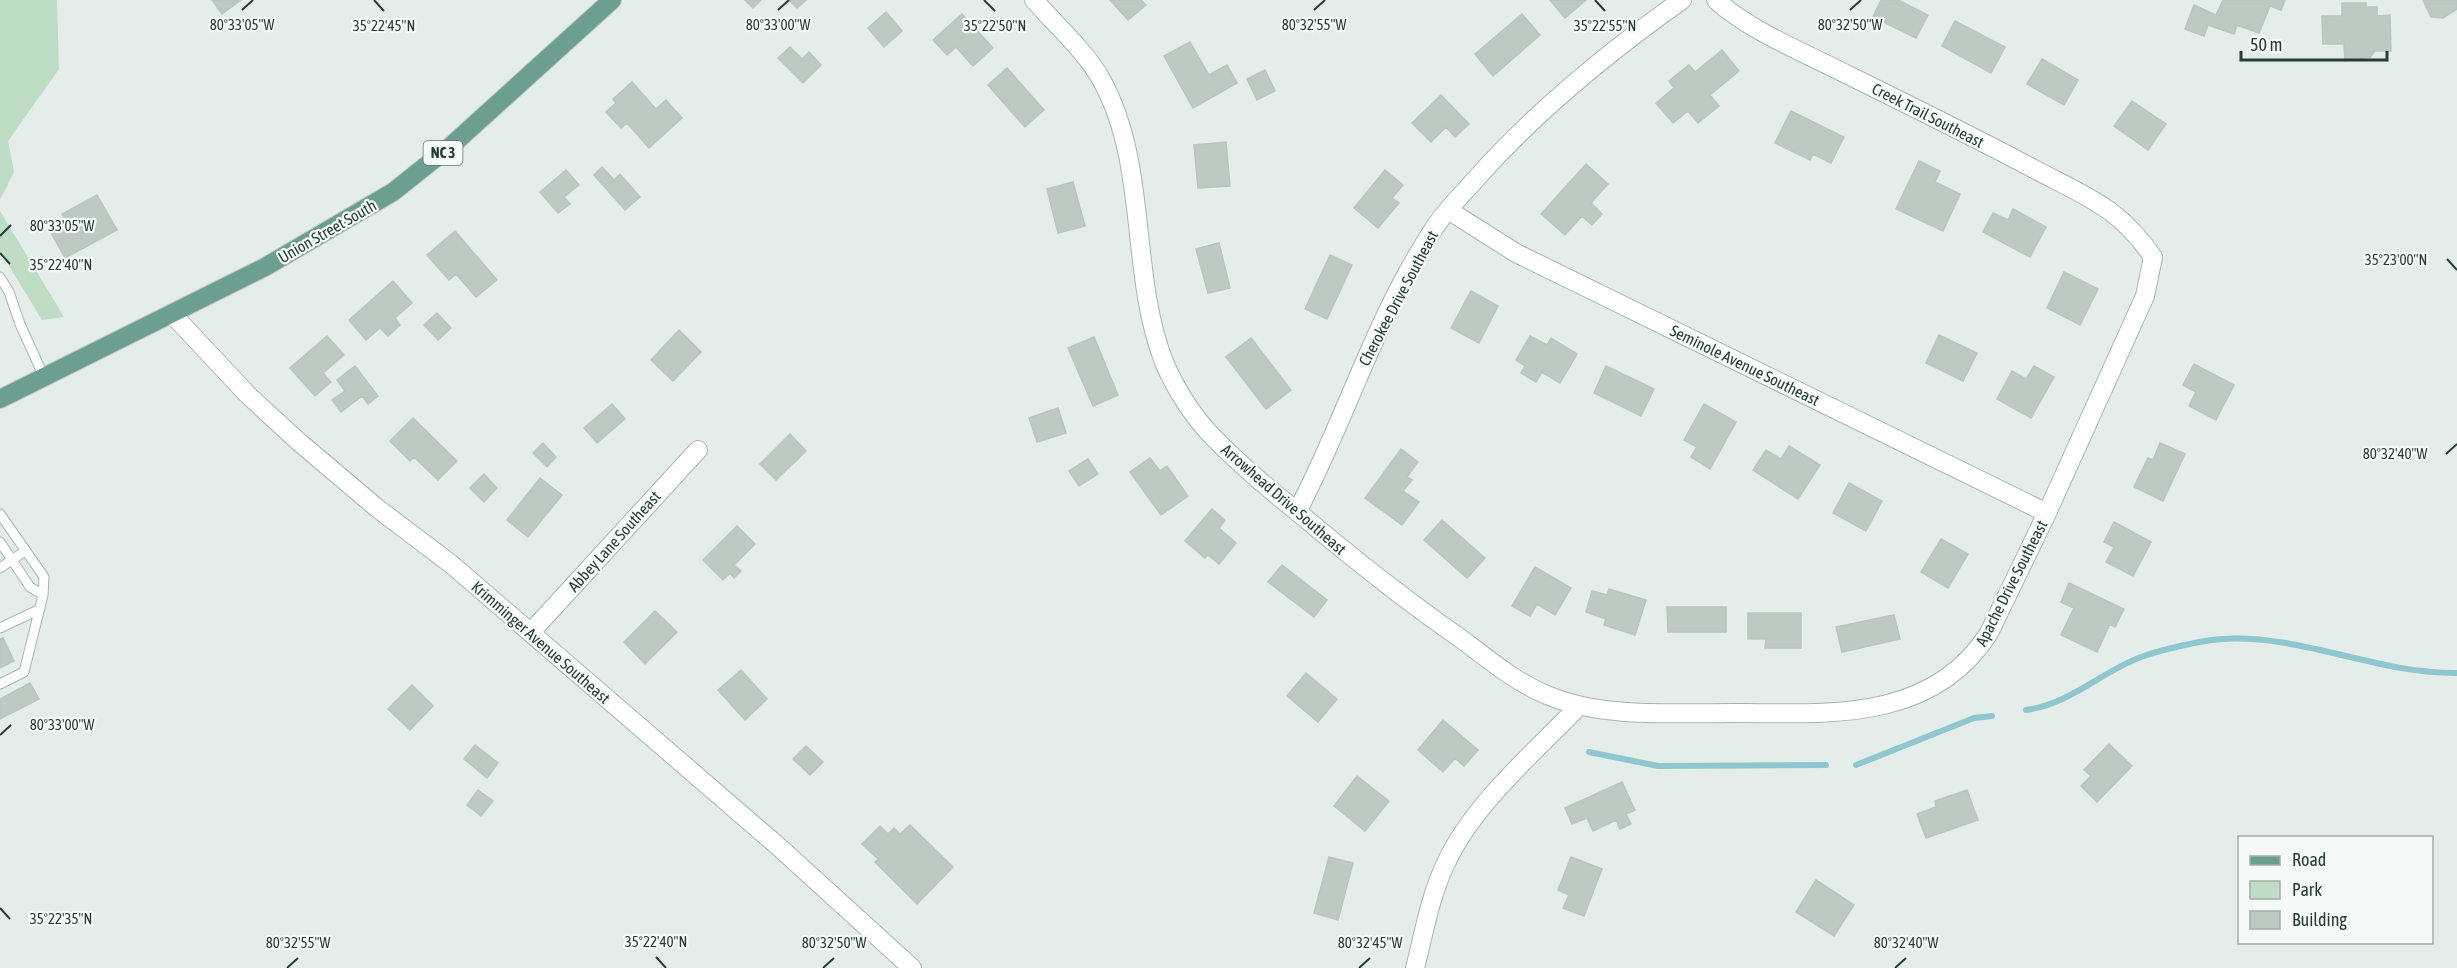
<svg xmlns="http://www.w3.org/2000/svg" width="2457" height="968" viewBox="0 0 2457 968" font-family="'Asap Condensed',sans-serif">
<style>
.green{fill:#bfdcc5}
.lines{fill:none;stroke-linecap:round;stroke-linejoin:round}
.stream{stroke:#90c7ce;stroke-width:6}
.building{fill:#bdcac4;stroke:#b7c6bf;stroke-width:1.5}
.service-casing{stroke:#a7b5b0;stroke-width:11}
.minor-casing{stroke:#a7b5b0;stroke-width:20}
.primary-casing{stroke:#c2c9c7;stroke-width:20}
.service{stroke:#fff;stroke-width:9}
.minor{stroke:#fff;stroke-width:18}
.primary{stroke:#6c9f90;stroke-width:18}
.ticks{fill:none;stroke:#253d36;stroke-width:2}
.labels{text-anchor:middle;stroke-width:4.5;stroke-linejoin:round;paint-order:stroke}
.shield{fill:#f5f9f7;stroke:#637570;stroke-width:1.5}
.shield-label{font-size:15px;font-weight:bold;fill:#253d36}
.street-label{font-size:16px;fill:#253d36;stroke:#f5f9f7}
.ticks-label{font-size:15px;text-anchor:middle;fill:#253d36;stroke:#f5f9f7;stroke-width:4.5;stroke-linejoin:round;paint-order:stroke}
</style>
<rect width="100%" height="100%" fill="#e4ede9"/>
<!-- green -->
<path class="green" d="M0,0H57L59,69L8,141L14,172L0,200Z
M0,211L64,317L42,320L0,251Z"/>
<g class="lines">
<!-- stream -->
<path class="stream" d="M2026,710C2070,704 2101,672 2141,657C2160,650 2203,640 2222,639C2302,634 2377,674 2457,673
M1589,752L1658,766L1826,765
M1856,765L1974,718L1992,716"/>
</g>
<!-- building -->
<path class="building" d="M212,0H241L222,14Z
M745,0H761L753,8Z
M789,0H806L797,8Z
M1110,0H1141L1146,5L1128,20Z
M1550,0H1586L1565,18Z
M1881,0H1898L1928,15L1916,38L1873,17Z
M2223,0H2285L2281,10L2270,6L2259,33L2237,25L2234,34L2208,25L2204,36L2185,29L2194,5L2216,15Z
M2423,0H2457V9L2443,18L2431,17Z
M2342,3H2366V7H2377V16L2390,15L2391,51H2375L2370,57L2345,61L2344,44H2323L2322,16H2342Z
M886,12L902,31L884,47L868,28Z
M962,14L993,48L973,66L956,47L947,55L933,40Z
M1522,14L1540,35L1493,76L1475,54Z
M1955,21L2005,47L1991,73L1942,46Z
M1190,42L1209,75L1227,65L1237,83L1193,108L1164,56Z
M790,47L802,59L809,52L821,65L803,83L778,58Z
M1722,50L1739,71L1710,95L1719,106L1698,123L1688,111L1673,123L1656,103L1674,88L1669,81L1689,65L1695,72Z
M2042,59L2078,80L2064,105L2027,84Z
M1007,68L1044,110L1025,127L988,85Z
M1265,70L1275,91L1257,100L1247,79Z
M632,82L656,109L666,100L682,118L649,148L627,123L621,128L606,112L616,103L613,99Z
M1441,95L1469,124L1455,137L1446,127L1431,142L1412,123Z
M2132,101L2166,124L2148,150L2114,126Z
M1791,111L1844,137L1831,163L1813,154L1810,160L1775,143Z
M1226,142L1230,186L1198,188L1194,145Z
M1919,161L1940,171L1935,182L1960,194L1943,231L1896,209Z
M1586,164L1608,184L1591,203L1602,214L1592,225L1582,216L1565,235L1541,214Z
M602,167L614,180L620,174L640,197L625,210L594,175Z
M566,170L579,185L564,197L570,204L558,213L540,192Z
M1385,170L1403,185L1392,198L1399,203L1378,228L1354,208Z
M1073,182L1085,226L1058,233L1047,189Z
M97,195L117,230L65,258L49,229L65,220L62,214Z
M2013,209L2046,227L2030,257L1983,232L1993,213L2008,220Z
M455,231L497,280L476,297L456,274L449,280L427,255Z
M1219,243L1230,288L1208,293L1196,249Z
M1330,255L1352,265L1327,319L1305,309Z
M2064,272L2098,289L2080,325L2047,308Z
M393,281L412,303L395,318L400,325L388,336L380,328L366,340L349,320Z
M1471,291L1498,306L1479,343L1451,328Z
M437,313L451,328L438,340L424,325Z
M679,330L701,352L673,381L651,360Z
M1939,335L1977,353L1963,381L1926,363Z
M327,336L344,355L323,373L331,382L315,396L290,368Z
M1530,336L1547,345L1551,338L1577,354L1560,383L1542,372L1536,382L1521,373L1525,366L1516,360Z
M1094,337L1118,395L1093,406L1068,348Z
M1251,338L1291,390L1266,409L1226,357Z
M2194,364L2234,385L2216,420L2189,406L2196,392L2183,385Z
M355,366L378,396L368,404L362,396L341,412L332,400L345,391L337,380Z
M1606,366L1654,389L1641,416L1594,393Z
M2034,366L2054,377L2031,418L1997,399L2012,371L2026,379Z
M612,404L625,419L597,443L584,428Z
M1704,404L1736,422L1710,469L1691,457L1697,447L1684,440Z
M1058,408L1066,433L1037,442L1029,418Z
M413,418L457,461L438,480L414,457L410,461L390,441Z
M790,434L806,451L776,480L760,464Z
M543,443L556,457L547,467L533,453Z
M2160,443L2185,454L2163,501L2134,487L2148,458L2153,460Z
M1789,446L1820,465L1798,499L1753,470L1766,450L1781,459Z
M1401,449L1418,462L1407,477L1412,480L1403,491L1419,502L1402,525L1365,498Z
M1150,458L1160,471L1167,466L1188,496L1161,515L1130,472Z
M1088,459L1098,474L1079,486L1069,471Z
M484,474L497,488L484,502L470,488Z
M540,478L562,495L528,537L507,520Z
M1849,483L1882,501L1866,531L1833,513Z
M1212,509L1225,520L1219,528L1236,543L1219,564L1208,555L1205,558L1185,541Z
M1442,520L1485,558L1467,578L1424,540Z
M2114,522L2151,542L2133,576L2106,562L2114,547L2104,542Z
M737,526L755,544L734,565L741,571L734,578L730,573L723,580L703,560Z
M1941,539L1968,554L1948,588L1921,572Z
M1282,565L1327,600L1314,617L1268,582Z
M1535,567L1571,588L1555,615L1537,604L1530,616L1512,606Z
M2069,583L2124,609L2115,627L2110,624L2097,652L2061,635L2074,608L2061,602Z
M1609,589L1646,600L1635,635L1604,625L1606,619L1586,612L1592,591L1607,595Z
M1667,607H1726V632H1668Z
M655,611L677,632L645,664L624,642Z
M1748,613H1801V648H1765L1766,639H1748Z
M1894,615L1900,639L1842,652L1836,627Z
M3,638L14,661L0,668V639Z
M741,670L767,699L745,720L718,690Z
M1306,673L1337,699L1318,722L1287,696Z
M30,683L39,699L0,719V699Z
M412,685L433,706L410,730L388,709Z
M1443,720L1478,750L1464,766L1455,758L1443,772L1418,750Z
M2109,744L2132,766L2097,802L2081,786L2091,776L2084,770Z
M475,745L498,763L487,778L464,759Z
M806,746L823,762L810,775L793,759Z
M1357,776L1389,801L1365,831L1334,806Z
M1622,782L1635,810L1626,814L1631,824L1620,829L1616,820L1593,831L1587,818L1572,824L1565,808Z
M478,790L493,801L481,816L467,805Z
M1967,790L1978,820L1926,838L1917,814L1936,807L1935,801Z
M910,825L953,867L917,904L875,862L878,859L862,844L880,826L888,834L894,828L900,834Z
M1329,857L1353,863L1338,920L1314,913Z
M1571,857L1602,869L1584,916L1563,908L1569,895L1558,890Z
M1816,880L1854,905L1834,936L1796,912Z"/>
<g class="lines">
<!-- service casing -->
<g class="service-casing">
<path id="service" d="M0,277L9,292L20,324L44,377
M0,514L44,577L43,595L30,587L0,542
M0,568L25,551
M0,628L40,609
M0,684L24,672L43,595"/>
</g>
<!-- minor casing -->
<g class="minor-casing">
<path id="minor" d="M1034,0C1055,24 1086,52 1101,79C1149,165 1129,272 1164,362C1175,388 1193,417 1213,437C1244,469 1278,496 1312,524C1360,564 1408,602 1460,638C1487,658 1515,682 1547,695C1605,720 1683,712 1746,713C1836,714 1934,719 1989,633L2047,513L2145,296L2153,257C2119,207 2085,196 2034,169C1972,136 1909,105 1846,74C1805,53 1750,31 1716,0
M1448,210L1516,253L2047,513
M172,314L248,395L299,442L377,508L451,564L779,847L912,968
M1297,512C1346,419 1375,318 1433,230C1444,212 1460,197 1474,181C1535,112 1607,53 1682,0
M531,632L698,450
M1415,968C1424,933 1430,896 1446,863C1473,804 1535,752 1579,706"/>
</g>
<!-- primary casing -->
<g class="primary-casing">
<path id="primary" d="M0,399L265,267L393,192L452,145L612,0"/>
</g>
<!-- service -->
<use href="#service" class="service"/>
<!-- minor -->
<use href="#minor" class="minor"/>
<!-- primary -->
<use href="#primary" class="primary"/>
</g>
<!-- ticks -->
<path class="ticks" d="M374,0L384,11M984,0L995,11M1595,0L1605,11M242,10L253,0M778,10L789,0M1314,10L1325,0M1850,10L1861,0M0,236L11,225M0,253L10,264M2447,259L2457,270M2446,454L2457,444M0,735L11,725M0,908L10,919M656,957L666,968M287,968L298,958M823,968L834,958M1359,968L1370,958M1895,968L1906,958"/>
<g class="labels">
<!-- shield labels -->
<rect class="shield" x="423.5" y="141" width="39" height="24" rx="4.5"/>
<g class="shield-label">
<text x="443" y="158">NC 3</text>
</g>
<!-- street labels -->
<g class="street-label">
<text transform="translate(1928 115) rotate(27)" y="6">Creek Trail Southeast</text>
<text transform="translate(327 231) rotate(-30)" y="6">Union Street South</text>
<text transform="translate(1398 298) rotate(-62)" y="6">Cherokee Drive Southeast</text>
<text transform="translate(1745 365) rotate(26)" y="6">Seminole Avenue Southeast</text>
<text transform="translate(1284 499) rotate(41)" y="6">Arrowhead Drive Southeast</text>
<text transform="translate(614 541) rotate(-48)" y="6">Abbey Lane Southeast</text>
<text transform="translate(2011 583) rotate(-63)" y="6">Apache Drive Southeast</text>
<text transform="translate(541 642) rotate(41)" y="6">Krimminger Avenue Southeast</text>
</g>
</g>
<g class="ticks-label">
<text x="778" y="30">80°33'00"W</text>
<text x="242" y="30">80°33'05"W</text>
<text x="1314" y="30">80°32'55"W</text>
<text x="1850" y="30">80°32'50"W</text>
<text x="384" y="31">35°22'45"N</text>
<text x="995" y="31">35°22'50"N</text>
<text x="1605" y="31">35°22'55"N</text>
<text x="62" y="231">80°33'05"W</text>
<text x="2396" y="265">35°23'00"N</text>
<text x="61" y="270">35°22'40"N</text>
<text x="2395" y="459">80°32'40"W</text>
<text x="62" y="730">80°33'00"W</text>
<text x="61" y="924">35°22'35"N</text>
<text x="656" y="947">35°22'40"N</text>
<text x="298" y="948">80°32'55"W</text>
<text x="834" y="948">80°32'50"W</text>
<text x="1370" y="948">80°32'45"W</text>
<text x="1906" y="948">80°32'40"W</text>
</g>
<!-- legend -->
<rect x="2238" y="836" width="195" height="108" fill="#f5f9f7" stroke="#a2aeaa" stroke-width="1.5"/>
<rect x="2250" y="856" width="30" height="9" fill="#6c9f90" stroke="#a2aeaa" stroke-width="1.5"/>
<text x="2292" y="866" font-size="18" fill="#253d36">Road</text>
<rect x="2250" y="881" width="30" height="18" fill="#bfdcc5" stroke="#a2aeaa" stroke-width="1.5"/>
<text x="2292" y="896" font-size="18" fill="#253d36">Park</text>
<rect x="2250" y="911" width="30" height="18" fill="#bdcac4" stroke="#a2aeaa" stroke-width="1.5"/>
<text x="2292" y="926" font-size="18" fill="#253d36">Building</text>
<!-- scale -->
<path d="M2241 51v9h146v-9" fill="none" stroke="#253d36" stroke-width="3"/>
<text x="2250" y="51" font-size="18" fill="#253d36" stroke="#f5f9f7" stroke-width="4.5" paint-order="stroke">50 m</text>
</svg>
